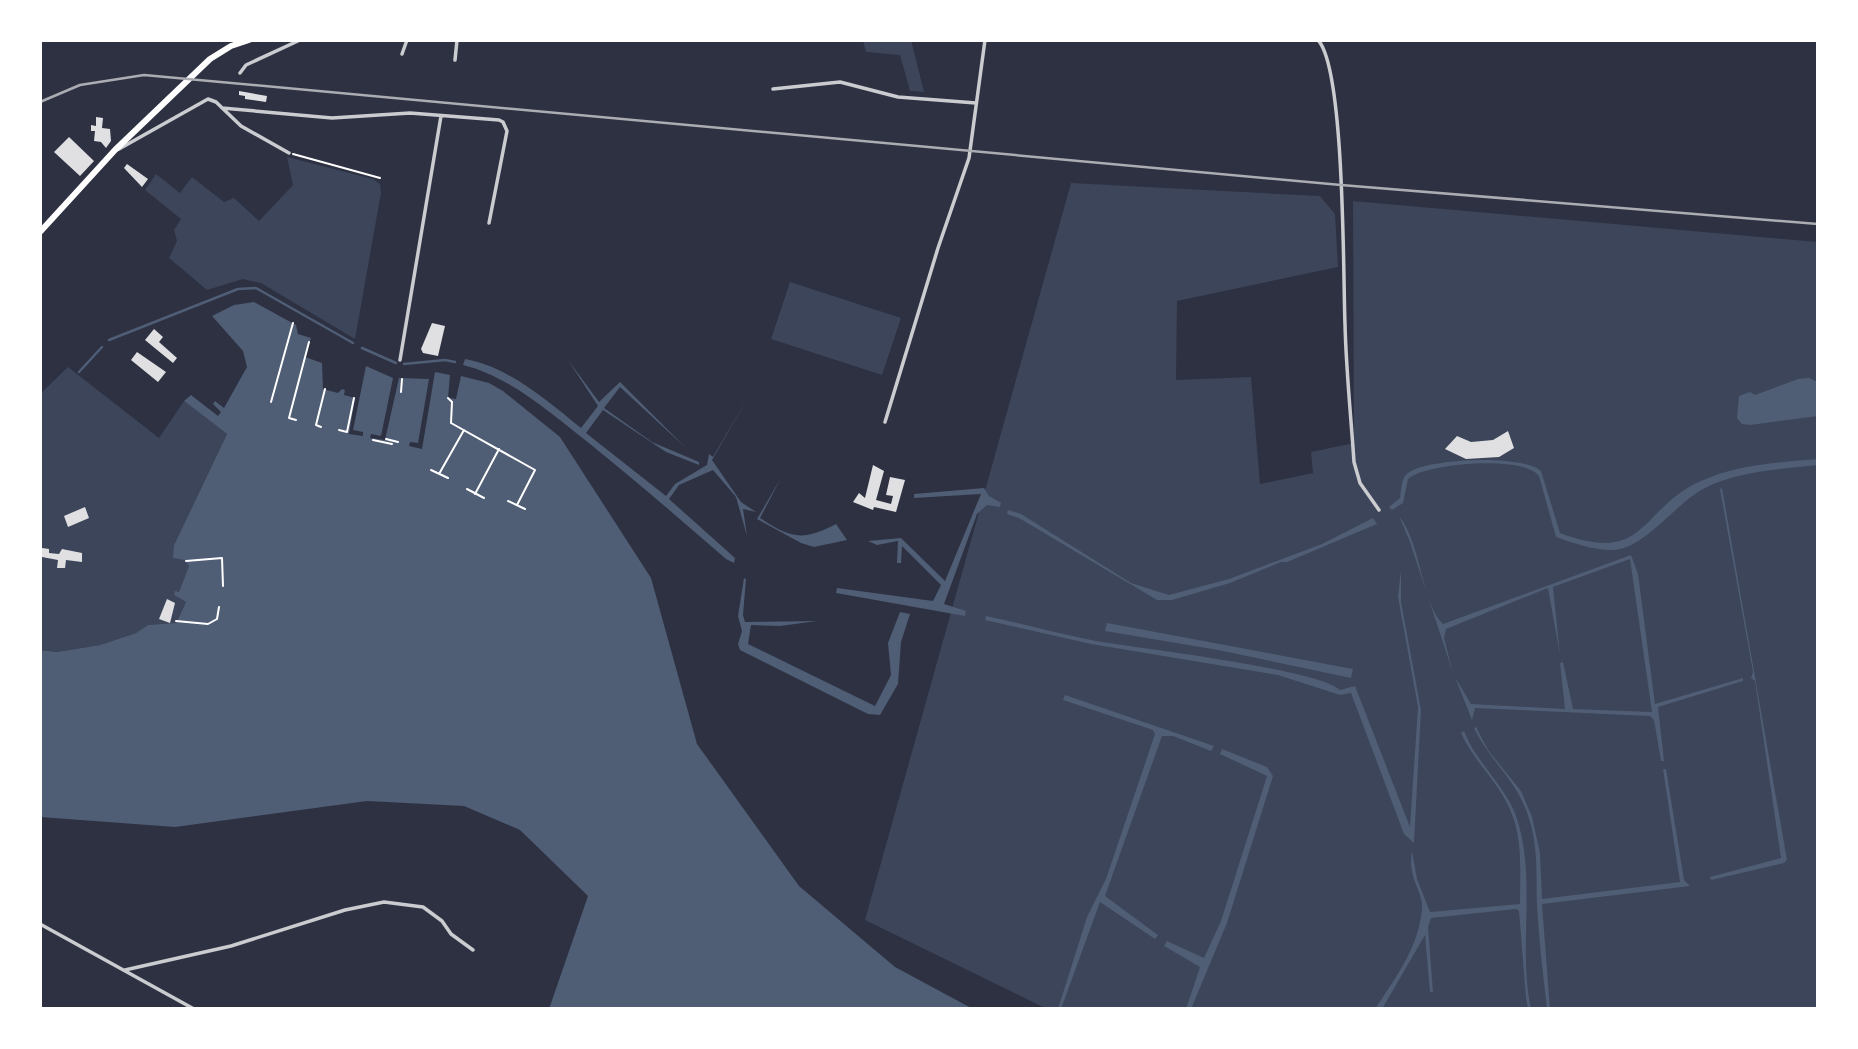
<svg xmlns="http://www.w3.org/2000/svg" width="1858" height="1049" viewBox="0 0 1858 1049" font-family="'Fira Sans',sans-serif">
<style>
.green{fill:#3c4559}
.water{fill:#4f5d75}
.lines{fill:none;stroke-linecap:round;stroke-linejoin:round}
.stream{stroke:#4f5d75;stroke-width:2.5}
.building{fill:#e0e0e3}
.path{stroke:#fff;stroke-width:2}
.minor{stroke:#caccd0;stroke-width:3.5}
.trunk{stroke:#fff;stroke-width:6}
.rail{stroke:#abadb3;stroke-width:2.5}
</style>
<rect width="100%" height="100%" fill="#2d3142"/>
<!-- green -->
<path class="green" d="M863,40H911L924,92L910,91L900,55L866,52Z
M287,157L373,179L380,184L381,193L355,339L261,283L243,279L207,290L169,258L177,241L174,230L181,219L145,190L156,174L180,193L192,177L224,202L234,198L259,221L293,185Z
M1071,183L1320,196L1335,214L1338,267L1177,301L1176,380L1251,377L1260,484L1313,473L1311,452L1354,443L1353,201L1818,242V1009H1047L865,920Z
M790,282L901,318L882,375L771,339Z
M68,367L159,438L184,401L227,434L174,545L190,566L179,592L174,595L186,602L175,624L148,625L136,633L100,645L57,652L40,650V394Z"/>
<!-- water -->
<path class="water" d="M254,302L296,325L298,334L311,338L305,357L322,363L323,389L338,393L342,389L345,390L344,395L355,398L349,434L363,436V432L353,430L366,366L393,378L381,436L371,434L370,438L385,440L399,378L429,379L418,443L410,442L409,446L422,449L435,372L450,375L448,398L456,399L461,376L489,383L503,391L560,437L651,578L697,744L799,886L895,967L973,1009H549L588,896L520,830L464,806L367,801L175,827L40,817V650L57,652L100,645L136,633L148,625L176,623L186,602L174,595L175,591L179,592L189,566L185,560L173,558L174,545L227,434L184,401L191,395L218,416L221,412L213,404L215,401L224,408L247,367L243,351L212,316L234,305Z
M465,359C509,367 546,400 581,428L598,406L568,360L599,402L620,382L686,448L620,387L604,408L652,442L699,462V465L666,452L603,410L586,433L666,496L675,484L707,465L709,454L713,457L750,394L712,460L741,502L756,512L743,509L747,536L736,497L713,470L679,485L669,499L735,558L734,563L726,559C681,520 636,481 590,444C552,414 511,377 463,365Z
M1809,378L1818,382V416L1750,425L1742,424L1737,418L1739,396L1750,392L1755,395L1798,379Z
M1818,459V465C1782,469 1739,471 1707,487C1677,501 1646,548 1614,550C1596,551 1573,543 1556,537L1539,476C1524,455 1426,463 1408,479L1403,503L1392,510L1389,507L1400,498C1401,491 1401,477 1408,473C1427,458 1523,454 1541,471L1560,533C1648,566 1639,508 1701,481C1736,465 1779,462 1818,459Z
M781,478L760,518C791,539 803,541 836,524L847,540L814,547L801,543L757,519Z
M984,488L989,496L1001,503L1000,507L987,505L977,514L944,604L966,611L965,616L836,593L837,588L933,601L941,585L902,546L901,563H897L898,541L877,545L868,541L901,538L945,581L981,494L914,498V494Z
M1722,488L1787,860L1784,863L1711,880L1710,877L1781,858L1755,681L1751,678L1753,672L1720,489Z
M1008,510L1021,514L1131,583L1169,595L1229,579L1322,544L1373,518L1377,524L1287,562H1281L1230,583L1172,600H1157L1019,518L1007,514Z
M1399,516C1422,545 1421,603 1443,624L1631,555L1638,574L1655,704L1743,678V681L1658,707L1664,761H1661L1654,720L1650,716L1475,708L1472,720L1455,677L1471,704L1565,709L1560,663L1563,662L1573,709L1652,712L1630,559L1553,587L1560,655L1548,588L1446,629L1444,638L1453,673L1410,542Z
M1401,570V602L1421,710L1414,843L1404,834L1351,693L1340,695L1278,675L1091,644L985,620L986,616C1023,624 1059,634 1096,641C1137,648 1318,669 1340,690L1355,686L1410,827L1418,707L1398,597Z
M744,578L746,579L743,615L745,622L817,621L780,626L751,625L748,644L875,706L891,675L888,643L900,612L910,614L901,642L898,684L880,715L868,714L740,650L738,644L742,631L738,616Z
M1107,623L1353,669L1351,678L1218,650L1105,631Z
M1065,695L1214,746L1211,751L1173,736H1162L1105,896L1158,935L1155,939L1100,902L1061,1009H1058L1087,917L1106,879L1155,734L1153,730L1063,700Z
M1476,727L1488,750L1521,791L1532,817L1540,853L1542,899L1680,882L1663,769H1666L1684,880L1690,886L1542,904L1550,1009H1547C1543,975 1539,941 1537,906C1536,871 1539,839 1524,805C1512,777 1487,756 1474,728Z
M1464,731C1477,765 1508,787 1518,822C1536,882 1518,948 1531,1009H1528L1526,998L1519,911L1516,909L1431,918L1428,927L1433,992H1430L1425,935L1382,1009H1375C1398,974 1418,948 1422,909C1424,892 1407,879 1412,851L1417,879L1430,912L1520,904C1520,874 1523,840 1511,812C1499,782 1474,762 1461,733Z
M1222,749L1267,767L1273,776L1227,923L1191,1009H1186L1200,967L1164,946L1167,941L1204,958L1221,921L1267,776L1220,754Z"/>
<g class="lines">
<!-- stream -->
<path class="stream" d="M109,340L238,289L256,288L353,343
M362,348L396,363
M404,364L445,360L455,362
M79,372L102,347"/>
</g>
<!-- building -->
<path class="building" d="M239,91L267,96L266,102L245,99V96L239,95Z
M96,117L103,118L102,128L110,129L111,141L106,148L101,142L94,141L95,131H91V125L96,126Z
M69,137L94,161L80,176L54,152Z
M127,164L148,179L142,187L124,168Z
M432,323L445,326L438,356L423,353L421,349Z
M154,329L163,337L159,342L177,358L173,363L145,340Z
M137,352L166,372L158,382L131,360Z
M1508,431L1514,448L1499,457L1466,459L1445,449L1457,436L1471,442L1493,440Z
M873,465L884,471L876,500L891,504L893,496L886,495L890,477L905,480L896,512L874,507L873,510L853,502L859,493L865,498Z
M85,507L89,518L68,527L64,516Z
M42,548L49,549V553L59,554L62,549L82,553V562L66,560L65,568H57L58,560L42,557Z
M167,599L175,603L170,623L159,619Z"/>
<g class="lines">
<!-- path -->
<path class="path" d="M293,154L380,178
M401,392L402,379
M448,398L452,402L451,423L535,470L517,505
M271,402L293,323
M296,420L289,418L309,342
M321,427L316,425L325,389
M339,430L347,432L354,398
M386,439L398,442
M373,440L392,444
M431,470L448,478
M439,474L464,430
M467,489L484,498
M475,494L499,449
M508,501L525,509
M186,561L222,558L223,586
M176,621L208,624L217,619L219,607"/>
<!-- minor -->
<path class="minor" d="M1318,40C1345,69 1343,275 1345,324C1346,370 1351,416 1354,462L1360,483L1379,510
M402,54L407,40
M455,60L457,40
M240,73L246,65L300,40
M773,89L840,82L898,97L976,103
M222,108L332,118L410,113L499,120L503,122L507,131L489,223
M119,149L208,99L216,102L241,126L289,153
M400,360L441,116
M885,422L938,248L969,158L985,40
M40,924L194,1009
M125,970L231,946L345,910L384,902L423,907L442,921L451,934L473,950"/>
<!-- trunk -->
<path class="trunk" d="M40,232L115,150L210,59L231,46L249,40"/>
<!-- rail -->
<path class="rail" d="M40,102L80,85L144,75L1341,185L1818,224"/>
</g>
<!-- border -->
<rect width="1858" height="1049" fill="none" stroke="#ffffff" stroke-width="84"/>
</svg>
